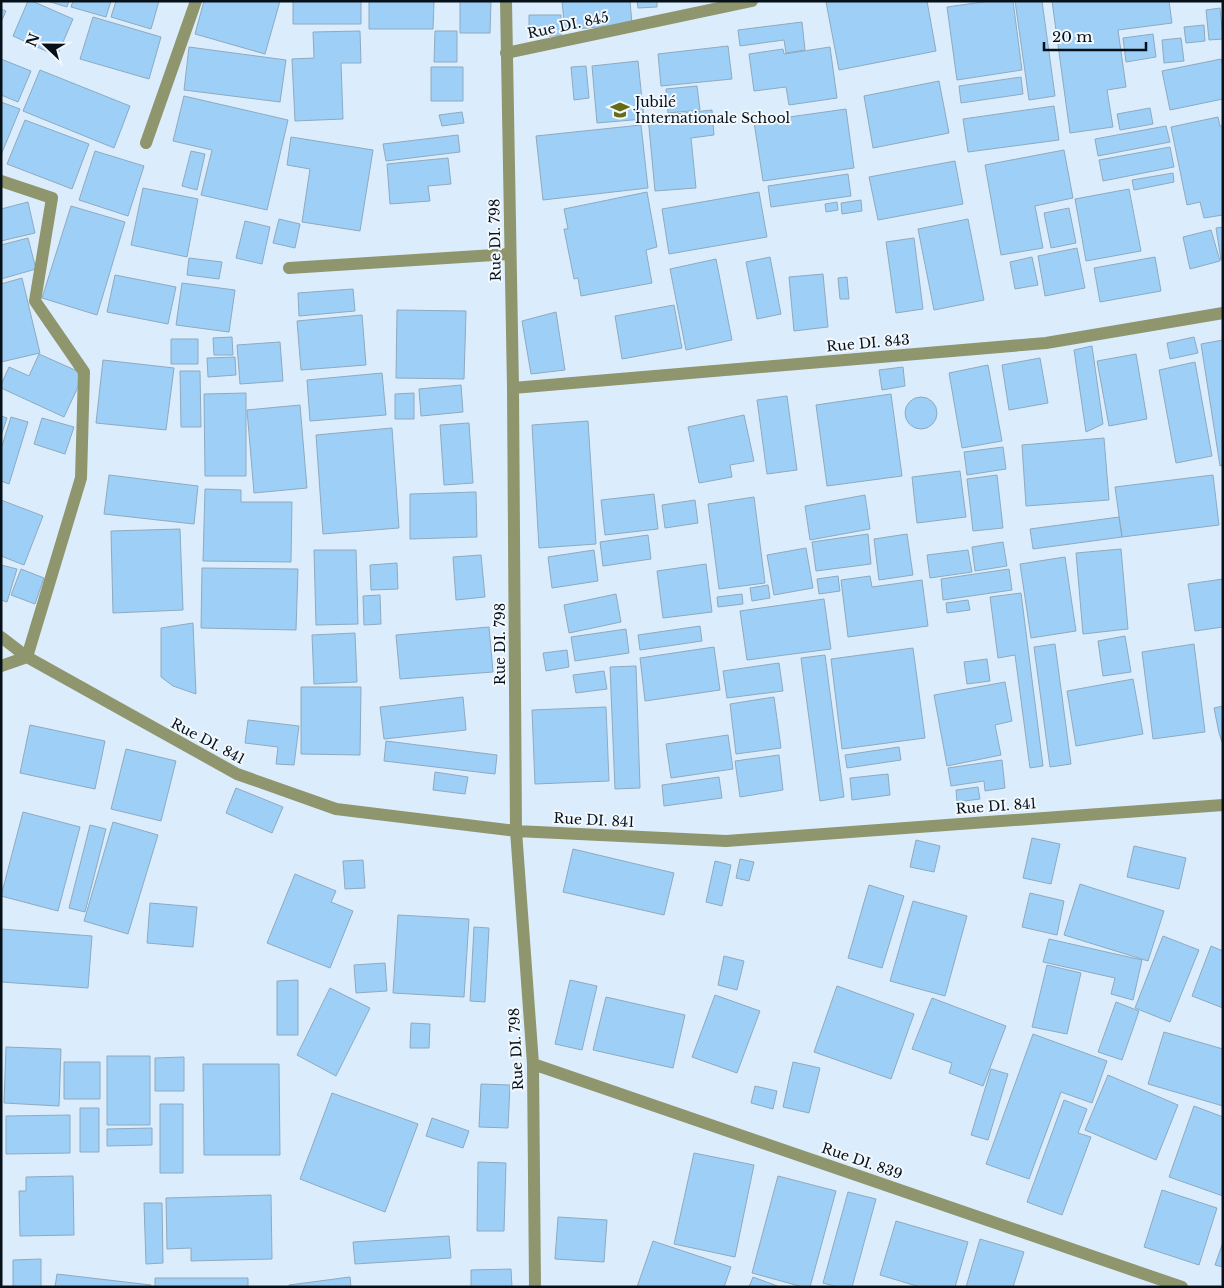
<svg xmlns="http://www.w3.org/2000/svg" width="1224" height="1288" viewBox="0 0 1224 1288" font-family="'Libre Baskerville',serif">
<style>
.building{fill:#9dcff7;stroke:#8eaac1}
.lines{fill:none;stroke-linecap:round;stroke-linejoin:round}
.lane{stroke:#8f956d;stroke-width:12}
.street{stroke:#8f956d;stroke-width:12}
.labels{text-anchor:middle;stroke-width:4;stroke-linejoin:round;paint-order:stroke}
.street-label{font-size:14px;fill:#061018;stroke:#f2f8fd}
.poi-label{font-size:14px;fill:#061018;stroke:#f2f8fd;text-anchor:start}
</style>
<rect width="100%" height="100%" fill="#dbedfc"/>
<!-- building -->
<path class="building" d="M28,1H32L73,19L57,56L13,36Z
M47,1H69L67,7Z
M73,1H111L106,17L71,7Z
M116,1H159L151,29L111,17Z
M204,1H280L265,54L195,34Z
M293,1H361V24H293Z
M369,1H434L433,29H369Z
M460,1H491L490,33H460Z
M573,1H630L632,24L565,30L562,2Z
M637,1H657V7L638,8Z
M830,1H927L936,51L839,70L826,2Z
M990,1H1013L1022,70L957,80L947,7Z
M1015,1H1042L1055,96L1029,100Z
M1052,1H1169L1172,23L1118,30L1126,87L1107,90L1113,127L1070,133Z
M1220,8L1223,39L1209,40L1206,10Z
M1,9L6,11L1,22Z
M529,15H561V36H529Z
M93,17L161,37L149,79L80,59Z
M802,22L805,50L786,53L784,40L740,46L738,30Z
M1204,25L1205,41L1186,43L1184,27Z
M360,31L361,63H341L343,119L295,121L292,59L314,58L313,32Z
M435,31H457V62H434Z
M1153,34L1156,57L1126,62L1123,38Z
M1181,38L1184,61L1164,63L1162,40Z
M728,46L732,79L661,86L658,54Z
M189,47L286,60L280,102L184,90Z
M830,47L837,98L789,105L786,87L754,91L749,54L783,49L784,54Z
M1,59L31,71L18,102L1,95Z
M1221,59L1223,66V99L1170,110L1162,71Z
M638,61L644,119L597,123L592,66Z
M586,66L589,98L574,100L571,67Z
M431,67H463V101H431Z
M40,70L130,106L114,148L23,111Z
M1021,77L1023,94L961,103L959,86Z
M939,81L949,133L873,148L864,96Z
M697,86L700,110L668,113L666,89Z
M184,96L288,120L267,210L201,195L212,150L173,141Z
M1,102L20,109L1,155Z
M1054,106L1059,140L968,152L963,119Z
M1150,108L1153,124L1120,130L1117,114Z
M846,109L854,168L763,181L754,122Z
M712,110L714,135L691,138L696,188L655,191L648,117Z
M462,112L464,123L442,126L439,115Z
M1218,117L1220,126H1223V215L1204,218L1200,202L1187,205L1171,127Z
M25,120L89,144L72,189L7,164Z
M641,125L648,188L543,200L536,136Z
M1166,126L1170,142L1098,156L1095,139Z
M458,135L460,152L386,161L383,144Z
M291,137L373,150L360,231L302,222L310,169L287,165Z
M1170,147L1174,167L1103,181L1099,160Z
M1064,150L1073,198L1035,206L1043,248L1001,255L985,165Z
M95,151L144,166L128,216L79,200Z
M191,151L205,154L197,190L182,186Z
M448,158L451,184L428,186L430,201L390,204L387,164Z
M955,161L963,204L878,220L869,177Z
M1173,173L1174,182L1134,190L1132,180Z
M848,174L851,196L771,207L768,186Z
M143,188L198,199L187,257L131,245Z
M1129,189L1141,251L1086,261L1075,199Z
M647,192L657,247L646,250L652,283L581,296L578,278L574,279L564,229H568L564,209Z
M759,192L767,237L669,254L662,209Z
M861,200L862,211L842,214L841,203Z
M28,202L35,233L1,241V209Z
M837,202L838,210L826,212L825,204Z
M71,206L125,222L97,315L42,298Z
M1069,208L1076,243L1051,248L1044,213Z
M279,219L300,224L295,248L273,243Z
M968,219L984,300L934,310L918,229Z
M245,221L270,227L262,264L236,258Z
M1223,227V260H1221L1216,228Z
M1211,230L1220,261L1190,269L1183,237Z
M28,238L36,269L1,279V245Z
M914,238L923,309L896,313L886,242Z
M1077,248L1085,288L1045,296L1038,256Z
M770,257L781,314L757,319L746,262Z
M1032,257L1038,285L1015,289L1010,262Z
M1155,257L1161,291L1100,302L1094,268Z
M189,258L222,262L219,279L187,275Z
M716,259L732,340L686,350L670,269Z
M823,274L828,327L794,331L789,277Z
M115,275L176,287L168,324L107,312Z
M847,277L849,299H840L838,278Z
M22,278L40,353L1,362V284Z
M182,283L235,290L229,332L176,325Z
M353,289L355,311L299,316L298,293Z
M674,305L682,348L622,359L615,316Z
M397,310L466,311L464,379L396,378Z
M556,312L565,370L531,374L522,321Z
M362,315L366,365L301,370L297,321Z
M232,337L233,355H214L213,338Z
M1194,337L1198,353L1170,359L1167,343Z
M171,339H198V364H171Z
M1223,340V465L1220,466L1201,344Z
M280,342L283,381L240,384L237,345Z
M1092,346L1103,424L1086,432L1074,350Z
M39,354L84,374L64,417L1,388V385L9,367L29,376Z
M1136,354L1147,419L1109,426L1097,361Z
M235,357L236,375L208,377L207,358Z
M1040,358L1048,403L1009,410L1002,365Z
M103,360L174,368L166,430L96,423Z
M1195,362L1212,456L1176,463L1159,370Z
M988,365L1002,441L962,448L949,373Z
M903,367L905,386L882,390L879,370Z
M180,371H200L201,427H181Z
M382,373L386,415L310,421L307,380Z
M461,385L463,412L421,416L419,389Z
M246,393V476H205L204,394Z
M414,393V419H395V394Z
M891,394L902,476L827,486L816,405Z
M787,396L797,470L767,474L757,400Z
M905 413a16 16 0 1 1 32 0a16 16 0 1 1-32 0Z
M300,405L307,488L254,493L247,410Z
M744,415L754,461L730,465L732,477L699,483L688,427Z
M1,416L7,418L1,436Z
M11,417L28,422L9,484L1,481V449Z
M42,418L74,427L65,454L34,444Z
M588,421L596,544L539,548L532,425Z
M469,423L473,483L444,485L440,425Z
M392,428L399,528L323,534L316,435Z
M1104,438L1109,500L1026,506L1022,445Z
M1003,447L1006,469L967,475L964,452Z
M960,471L966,517L917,523L912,477Z
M109,475L198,486L194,524L104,514Z
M997,475L1003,528L973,531L967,479Z
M1213,475L1219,525L1122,537L1115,487Z
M205,489L241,490V502H292L291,562L203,561Z
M476,492L477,537L410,539V494Z
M654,494L658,529L605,535L601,500Z
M865,495L870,529L810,540L805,506Z
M754,497L765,583L719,589L708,504Z
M1,500L43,516L24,565L1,556Z
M695,500L698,523L665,528L662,505Z
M1119,517L1122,537L1033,549L1030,529Z
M180,529L183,610L113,613L111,531Z
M868,534L871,564L816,571L812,542Z
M907,534L913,575L879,580L874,539Z
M648,535L651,559L603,566L600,542Z
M1003,542L1007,566L975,571L972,547Z
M806,548L813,588L774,595L767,555Z
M1121,549L1128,629L1083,634L1076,553Z
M314,550H356L358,624L316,625Z
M594,550L598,581L552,588L548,557Z
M968,550L972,572L930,578L927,555Z
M481,555L485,597L456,600L453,557Z
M1065,557L1076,631L1031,638L1020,564Z
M397,563L398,589L371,590L370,565Z
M706,564L712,612L663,618L657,571Z
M1,565L17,569L7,602L1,600Z
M202,568L298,569L296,630L201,628Z
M21,569L44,578L35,604L11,595Z
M1009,569L1012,590L943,600L941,579Z
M838,576L840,591L819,594L817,579Z
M870,576L872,587L922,580L928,626L848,637L841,580Z
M1223,579V627L1195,631L1188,584Z
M768,585L770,598L752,601L750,588Z
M1021,593L1043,766L1030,768L1015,655L998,658L990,597Z
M616,594L621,622L569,633L564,605Z
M742,594L743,604L718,607L717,597Z
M380,595L381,624L364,625L363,596Z
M824,599L831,649L747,660L740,611Z
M968,600L970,610L947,613L946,603Z
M193,623L196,694L173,686L161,677V628Z
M700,626L702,641L640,650L638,635Z
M489,627L493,672L400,679L396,635Z
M626,629L629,653L575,661L571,637Z
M355,633L357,682L314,684L312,635Z
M1125,636L1131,672L1103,676L1098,641Z
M1055,644L1071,764L1050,767L1034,647Z
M1194,644L1205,732L1153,739L1142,652Z
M714,647L720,690L645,701L640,658Z
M913,648L925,738L842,749L831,659Z
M567,650L569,667L546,671L543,653Z
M825,655L844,797L820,801L801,658Z
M987,659L990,681L967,684L964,662Z
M779,663L783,691L727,698L723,671Z
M636,666L640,788L615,789L610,667Z
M604,671L607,689L576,693L573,675Z
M1133,679L1143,734L1076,746L1067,691Z
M1005,682L1012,721L995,725L1001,755L947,766L934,695Z
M301,687H361L360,755L301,754Z
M463,697L466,730L384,739L380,707Z
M774,697L781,748L736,754L730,704Z
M1223,706V745L1219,733L1214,708Z
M606,707L609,781L535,784L532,710Z
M248,720L299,726L294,765L276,764L278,747L245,743Z
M30,725L105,741L95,789L20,773Z
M728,735L733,769L671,778L666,744Z
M386,741L497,755L495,774L384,761Z
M899,747L901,760L847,768L845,755Z
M126,749L176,761L161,821L111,809Z
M779,755L783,790L740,797L735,761Z
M1002,760L1005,788L985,791L984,781L951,786L948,768Z
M435,772L468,777L465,794L433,790Z
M888,774L890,795L852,800L850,778Z
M719,777L722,798L664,806L662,785Z
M978,787L980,799L957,802L956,790Z
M236,788L283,807L272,833L226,813Z
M23,812L80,827L58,911L1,896Z
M113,822L158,835L128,934L84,921Z
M90,825L106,829L85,912L69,908Z
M1032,838L1060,844L1051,884L1023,878Z
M916,840L940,846L934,872L910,867Z
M1134,846L1186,858L1179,889L1127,877Z
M573,849L674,873L664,915L563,892Z
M740,859L754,862L749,881L736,878Z
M363,860L365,888L345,889L343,861Z
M715,861L731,865L722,906L706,902Z
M295,874L336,891L331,902L353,911L330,968L267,943Z
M1080,884L1164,911L1148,961L1064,935Z
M869,885L904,896L882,968L848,958Z
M1030,893L1064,901L1057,935L1022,927Z
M913,901L967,916L945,996L890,981Z
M150,903L197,907L193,947L147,943Z
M398,915L469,919L464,997L393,993Z
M474,927L489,928L485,1002L470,1001Z
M1,929L92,936L88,988L1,982Z
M1163,936L1199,950L1170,1022L1135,1008Z
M1049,939L1142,960L1133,1000L1111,994L1115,978L1043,962Z
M1211,946L1223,951V1008L1192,996Z
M724,956L744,961L737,990L718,985Z
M385,963L387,991L356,993L354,965Z
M1047,965L1081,973L1067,1034L1032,1027Z
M298,980V1035H277V981Z
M570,980L597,986L582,1050L555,1044Z
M837,986L914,1014L891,1079L814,1052Z
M330,988L370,1008L336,1076L297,1055Z
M715,995L760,1011L737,1073L692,1057Z
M606,997L685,1015L673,1068L593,1050Z
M932,998L1006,1026L983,1086L949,1073L952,1063L912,1049Z
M1116,1002L1139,1011L1122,1060L1098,1052Z
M411,1023L430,1024L429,1048H410Z
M1164,1032L1223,1049V1106L1148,1084Z
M1033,1034L1107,1061L1092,1103L1061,1092L1029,1179L986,1164Z
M6,1047L61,1049L59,1106L4,1103Z
M107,1056H150V1125H107Z
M184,1057V1091H155V1058Z
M64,1062H100V1099H64Z
M793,1062L820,1068L809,1113L783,1107Z
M203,1064H279L280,1155H204Z
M991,1069L1008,1074L988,1140L971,1135Z
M1108,1075L1178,1105L1156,1160L1085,1130Z
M481,1084L510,1085L508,1128L479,1127Z
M755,1086L777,1091L773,1109L751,1103Z
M332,1093L418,1124L385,1212L300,1179Z
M1064,1100L1087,1109L1078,1133L1091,1137L1062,1215L1027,1202Z
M160,1104H183V1173H160Z
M1194,1106L1223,1117V1196L1169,1177Z
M80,1108H99V1152H80Z
M70,1115V1153L6,1154V1116Z
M432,1118L469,1131L463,1148L426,1136Z
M152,1128V1145L107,1146V1129Z
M694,1153L754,1165L735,1257L674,1244Z
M478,1162L506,1163L504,1231H477Z
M73,1176L74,1235L20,1236L19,1191H26V1177Z
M778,1176L836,1191L810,1287H803L752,1273Z
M1162,1190L1217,1208L1199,1265L1144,1247Z
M848,1192L876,1199L852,1287H838L823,1283Z
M271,1195L272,1259L191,1261V1248L167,1249L166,1198Z
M144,1203H162L163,1263L146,1264Z
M558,1217L607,1220L604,1262L555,1259Z
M896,1221L968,1242L955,1287H920L880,1275Z
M449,1236L451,1258L355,1264L353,1242Z
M980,1239L1024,1252L1013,1287H966Z
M653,1241L731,1267L724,1287H637Z
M1223,1242V1267L1215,1265Z
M41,1259V1287H13V1260Z
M511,1269L512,1287H471V1270Z
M57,1274L151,1285L150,1287H55Z
M350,1277L351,1287H289V1285Z
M753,1277L780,1287H749Z
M155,1278H248V1287H155Z"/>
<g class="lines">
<!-- lane -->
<path class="lane" d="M506,53L752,1
M289,268L510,254
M1,637L27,657"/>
<!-- street -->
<path class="street" d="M506,1L513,388L516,831L533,1064L535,1287
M146,143L196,1
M1,181L52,198L35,301L84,372L81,478L27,657
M513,388L1046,343L1223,313
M1,666L27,657L237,774L336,809L516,831L726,841L1223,805
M533,1064L1182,1287"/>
</g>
<!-- icons -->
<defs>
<g id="school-bare" transform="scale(1.5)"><path d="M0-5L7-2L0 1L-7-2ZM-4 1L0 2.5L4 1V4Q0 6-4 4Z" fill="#656d14" stroke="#f2f8fd" stroke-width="2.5" paint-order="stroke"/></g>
</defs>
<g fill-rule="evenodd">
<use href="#school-bare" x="620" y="110"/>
</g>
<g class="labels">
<!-- street labels -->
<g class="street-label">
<text transform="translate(568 25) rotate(-12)" y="5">Rue DI. 845</text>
<text transform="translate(495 240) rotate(-91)" y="5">Rue DI. 798</text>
<text transform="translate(868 343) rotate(-5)" y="5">Rue DI. 843</text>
<text transform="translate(500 644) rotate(-90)" y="5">Rue DI. 798</text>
<text transform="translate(208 741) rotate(28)" y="5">Rue DI. 841</text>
<text transform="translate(996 806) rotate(-4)" y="5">Rue DI. 841</text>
<text transform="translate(594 820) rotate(3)" y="5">Rue DI. 841</text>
<text transform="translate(516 1049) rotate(-93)" y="5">Rue DI. 798</text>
<text transform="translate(862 1161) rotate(19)" y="5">Rue DI. 839</text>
</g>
<!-- poi labels -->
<g class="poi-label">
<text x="635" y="107">Jubilé<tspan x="635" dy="16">Internationale School</tspan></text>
</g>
</g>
<!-- border -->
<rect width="1224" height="1288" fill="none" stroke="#061018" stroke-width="5"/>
<!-- north arrow -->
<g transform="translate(45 45) rotate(292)" stroke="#f2f8fd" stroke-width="4" paint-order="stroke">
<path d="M0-4L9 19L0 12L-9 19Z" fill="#061018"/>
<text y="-8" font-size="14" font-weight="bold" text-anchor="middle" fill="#061018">N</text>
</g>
<!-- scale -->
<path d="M1044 42v8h102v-8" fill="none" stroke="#061018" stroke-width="2.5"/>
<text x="1052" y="42" font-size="15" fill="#061018" stroke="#f2f8fd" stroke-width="4" paint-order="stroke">20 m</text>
</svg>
